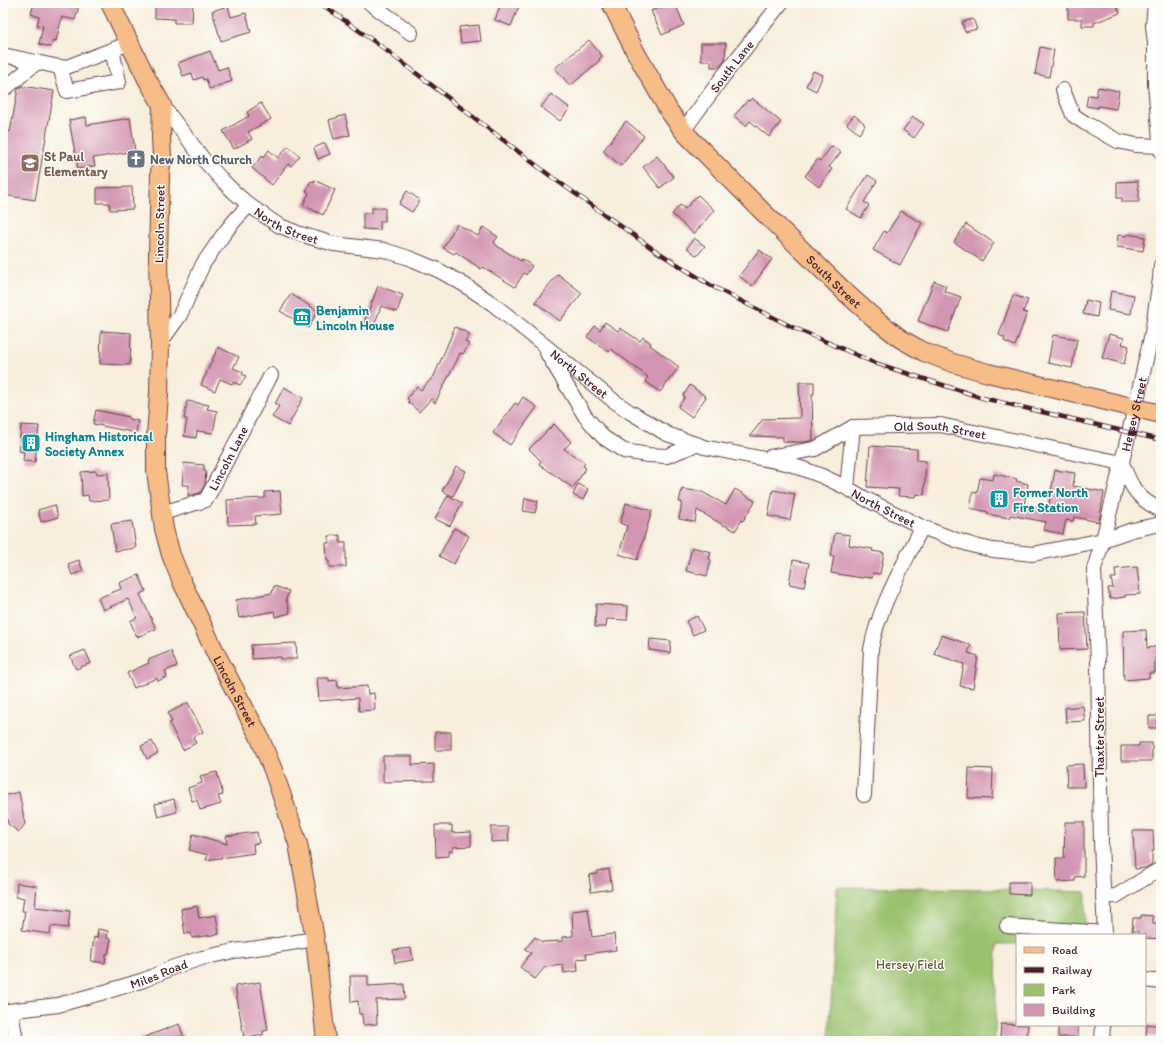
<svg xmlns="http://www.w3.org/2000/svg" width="1164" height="1044" viewBox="0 0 1164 1044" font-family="Itim,sans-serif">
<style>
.green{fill:#99c16d;stroke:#72704c}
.building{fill:#d396b2}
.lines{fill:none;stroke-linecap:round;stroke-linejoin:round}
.minor-casing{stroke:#643e46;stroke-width:16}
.major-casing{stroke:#643e46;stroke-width:20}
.minor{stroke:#fff;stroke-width:14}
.major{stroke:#f7bd88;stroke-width:18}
.rail-casing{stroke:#4a1f2b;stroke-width:4.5}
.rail{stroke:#fdfcf7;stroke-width:3;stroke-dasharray:9;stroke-linecap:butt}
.labels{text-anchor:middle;stroke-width:3;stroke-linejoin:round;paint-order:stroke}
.street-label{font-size:13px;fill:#4a1f2b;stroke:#fdfcf7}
.education-label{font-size:13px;font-weight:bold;fill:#785e54;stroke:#fdfcf7;text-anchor:start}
.worship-label{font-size:13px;font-weight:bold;fill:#5b616d;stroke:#fdfcf7;text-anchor:start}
.culture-label{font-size:13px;font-weight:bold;fill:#0d838f;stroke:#fdfcf7;text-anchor:start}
.park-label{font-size:13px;fill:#665842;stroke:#fdfcf7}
</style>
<rect width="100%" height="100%" fill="#fdfcf7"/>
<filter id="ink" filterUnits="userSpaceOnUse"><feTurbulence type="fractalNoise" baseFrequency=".025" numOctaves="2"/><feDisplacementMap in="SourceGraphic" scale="8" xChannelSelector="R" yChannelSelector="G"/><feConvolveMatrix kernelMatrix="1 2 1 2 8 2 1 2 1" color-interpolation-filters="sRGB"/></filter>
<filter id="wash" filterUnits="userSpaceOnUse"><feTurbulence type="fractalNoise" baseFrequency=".012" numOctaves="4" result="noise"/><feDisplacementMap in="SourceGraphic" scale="16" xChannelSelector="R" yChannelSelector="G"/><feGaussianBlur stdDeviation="0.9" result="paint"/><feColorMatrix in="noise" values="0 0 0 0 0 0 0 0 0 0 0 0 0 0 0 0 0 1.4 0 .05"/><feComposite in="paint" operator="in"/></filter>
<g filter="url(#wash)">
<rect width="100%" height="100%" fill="#f7eedc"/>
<!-- green -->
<path class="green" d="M837,887L1000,889L1086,892L1085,935H1017V944H997L995,1041H829Z"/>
<g id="blocks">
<!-- building -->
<path class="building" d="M34,3H70L79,5L75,20L62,17L56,41L53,40L51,47L39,44L43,26L37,25L39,17L31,14Z
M155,3H193L192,23H174V19L155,18Z
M501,3H512L519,6L511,26L495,20Z
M673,3H675L684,25L662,35L651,11Z
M1068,3H1116L1120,13L1094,23V26H1082V19H1068Z
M228,6L231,17L246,13L251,32L221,41L212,11Z
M973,19L977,29L965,32L962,22Z
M479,25L481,41L461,43L459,27Z
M589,40L602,56L599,59L600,60L570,86L555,68Z
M701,43H726L725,60L719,67H711V61H701Z
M1040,47L1054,50L1049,77L1035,74Z
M210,51L218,70L227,67L232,81L209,89L206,79L203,80L202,77L194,80L192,73L183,76L178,63Z
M813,71L823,75L816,91L806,86Z
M22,86L54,91L35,200L3,195V130L10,132L18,89Z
M1098,87L1119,91L1116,109L1098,106V108L1086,106L1088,95L1096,96Z
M551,94L570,108L560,121L541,107Z
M752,98L781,122L769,137L750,121L746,126L734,116L748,100L749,101Z
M261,103L271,119L248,132L252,139L234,149L223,131L249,116L247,112Z
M345,115L350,135L334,139L329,120Z
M854,115L864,123H863L865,125L859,134L847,124Z
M86,117L87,125L130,118L135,151L93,158L95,166L78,169L69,120Z
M913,117L924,124L914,138L903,130Z
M626,121L644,136L621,166L603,151Z
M325,143L330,154L318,159L314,148Z
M288,146L300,156L291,166L288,164L272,185L252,168L262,156L263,158L269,150L278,158Z
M832,146L841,152L829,167L832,169L819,187L805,176L818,159L820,161Z
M657,156L674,177L660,188L643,167Z
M868,175L877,181L864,202L869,205L861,218L846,209Z
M314,180L335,190L323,215L303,205L309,193L306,191L311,181L314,182Z
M1138,181V189H1139V202H1122V198H1117V182Z
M132,187L133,209L110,210L109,203H97V188Z
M407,191L420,200L412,212L399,204Z
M698,195L714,210L694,234L672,214L680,205L685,209Z
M372,208H385V221H380V230L363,229V213H372Z
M901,211L922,223L900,265L873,250L884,231L887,233Z
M457,224L478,236L483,227L498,237L494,242L497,246L521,261L522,259L532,266L526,275L524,273L515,287L483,267L481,269L456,252L454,254L443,248Z
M966,224L994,243L982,261L954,242Z
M1127,234L1145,237L1143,251L1117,247L1118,235L1126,236Z
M694,238L705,246L697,256L687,248Z
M759,250L772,259L752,286L739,276Z
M558,274L582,293L560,321L535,302Z
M934,281L946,286L944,291L961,297L948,332L918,321Z
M378,286L403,295L397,312L381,306L374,326L364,323Z
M1111,291L1134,295L1131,314L1108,310Z
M291,294L318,311L308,328L280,311Z
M1013,295L1028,300L1023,312L1027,313L1015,346L1004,341L1005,338L999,335Z
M1086,300L1099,303L1097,317L1083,314Z
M605,322L618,331L620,328L640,341L643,337L651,343L650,345L679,367L660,392L645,381L648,377L611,349L609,352L587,337L595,326L600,330Z
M455,327L470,334L465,342L469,344L463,354L460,353L458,358L435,403L431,399L419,412L408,402L409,400L407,398L417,387L421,390L434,376Z
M101,331L131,333L130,365L100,364Z
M1109,334L1124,338L1122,344L1129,346L1124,364L1102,358Z
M1053,335L1077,339L1072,368L1048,363Z
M218,347L239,357L233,368L243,372L242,374L246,376L240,385L233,382L232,384L220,379L215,391L201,385Z
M799,382H814V394H812L813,440L805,442H783V437L750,436L763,419L800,418Z
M690,385L706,397L692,417L678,407L685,397L683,396Z
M284,387L303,398L288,426L272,417L279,406L275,404Z
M523,397L537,407L510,445L493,433L515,403L518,405Z
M187,401L209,405L207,409L217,411L213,433L197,431L196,438L184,436L187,419H184Z
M96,410L129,417V419L138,421L136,433L93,424Z
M554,424L571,442L564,449L585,463L583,466L586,468L573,488L539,464L541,461L529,449Z
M21,425L39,426L35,462L23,461L24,452L19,451Z
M870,446L917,449V460L926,461L924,495L916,494L915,497L898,496L899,489L867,487Z
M184,463L204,465V471H206L205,484L200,493L188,496L189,485H182Z
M456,466L466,471L453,496L442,491Z
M1055,470L1075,473L1073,486L1104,492L1099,522L1074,517L1073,521L1066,520L1063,534L1044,530L1046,522L1010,515L1009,518L987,514L988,512L970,508L973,492L977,493L980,478L993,480L994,474L1017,479L1016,481L1028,484L1024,505L1048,509Z
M96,471L97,474L108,473L109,500L89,501L88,495L82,496L81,472Z
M578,484L588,489L583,500L573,495Z
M682,489L702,492L726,505L735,489L755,501L743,521L742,520L735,531L725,525V526L697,510L695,522L679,519L682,502H679Z
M773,490L795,494L790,520L768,516Z
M280,491L282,514L255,516L256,524L228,525L227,500L265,498V492Z
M448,495L462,503L450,526L435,519Z
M525,498L538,501L535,513L523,511Z
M626,503L652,511L637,560L619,554L627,526L620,523Z
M55,505L58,517L41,522L38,510Z
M132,521L136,548L115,551L111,524Z
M454,528L469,536L454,564L439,556Z
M835,533L850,535L849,545L873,549L872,551L884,553L880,574L873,573L872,578L863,577V578L831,573L834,556H831Z
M340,535V543H346V567H329V561H327L326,543H329V536Z
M692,547L711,552L709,559L711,560L707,576L686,571Z
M79,560L83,571L72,575L68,564Z
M793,560L809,563L804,587L789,584Z
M1137,567L1140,594L1125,595V597L1110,599L1108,588H1113L1111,578H1116L1115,569Z
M139,575L146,591L140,594L156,629L137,637L130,621L137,618L128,599L103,610L98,598L121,589L119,583Z
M274,586L289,591L286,599L290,613L275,617L274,611L239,618L236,600L272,593Z
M596,604L628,606L627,620L607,619L606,627H595Z
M1085,612L1087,649L1060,650L1059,613Z
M697,616L704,630L693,635L686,621Z
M1146,630L1147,648L1161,646V658H1155V673H1149V678L1124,680L1123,631Z
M941,635L971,645L968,653L978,656L973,688L960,686L964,664L934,654Z
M650,639L671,641L670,653L649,650Z
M296,643L297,659H281V657L252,659L251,645Z
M85,650L91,663L76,669L70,656Z
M171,651L177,666L165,671L167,677L158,681L157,678L134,688L127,673L149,663L148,660Z
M317,678H329V681L337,680L338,688L367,686L368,694L374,693L375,710L359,711L358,698L319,701Z
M188,703L203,732L193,737L196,743L183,750L169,723L172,722L168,713Z
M1083,706L1085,721L1066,722L1065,708Z
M1149,716H1161V728H1149Z
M435,732H451V750H435Z
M152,741L158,753L147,759L141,746Z
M1139,743H1152V761H1121V746H1139Z
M383,756H412V765L434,764V781L383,782Z
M1083,764L1084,787H1067L1066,765Z
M969,768L993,769L992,799L968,798Z
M217,772L223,795L218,796L221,804L200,810L197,800L192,801L188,788L202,783L200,776Z
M19,792L25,824L19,832L8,824L6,813L3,814V796Z
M174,799L177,812L158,817L155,804Z
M1065,822H1084V876L1075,877V881L1057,882L1056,858H1064Z
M435,825H452V833L471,832V846L453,847V851H449V856L436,857Z
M491,827H508L509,841L491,842Z
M1133,831H1153L1154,851H1152V864L1145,868L1135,869Z
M257,832L259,843L253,844L254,853H255L206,860L208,855L189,850L193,834L227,844L226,836Z
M609,869L612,889L591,892L589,875L597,874V871Z
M1009,882H1030V895L1009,894Z
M17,883L37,886L35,907L70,911L68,928L51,926L50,934L22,930L25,911H22L24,898L16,897Z
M197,906L199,918L216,915L219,934L192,938L191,933L185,934L181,909Z
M588,909L592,937L614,934L616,950L586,954L587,958L577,959L578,971L564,973L563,965L545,967L535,979L520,967L531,953L525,949L535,937L542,942L563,941L562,937L573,936L572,911Z
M1141,915L1153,916V923H1161V939L1145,938V935H1138V931H1132L1133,918H1141Z
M98,929L108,931L107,938L111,939L108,954H106L105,963L91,961L94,937L97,938Z
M411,948L413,960L395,963L393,950Z
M350,976H368V986L404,984L405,999L376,1000L377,1024L363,1025L362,1014H359L358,1001L351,1002Z
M260,982L268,1030L263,1031V1035L244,1038L235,986Z
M179,1024L185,1041H137V1040Z
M1001,1024L1028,1025L1027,1039L1000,1038Z
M1147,1024L1161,1026V1038L1146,1036Z
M1058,1025H1078V1037H1058Z"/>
</g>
</g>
<g filter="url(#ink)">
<use href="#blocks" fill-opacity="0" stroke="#643e46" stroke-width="1"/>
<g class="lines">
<!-- minor casing -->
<g class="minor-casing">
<g id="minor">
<path d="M370,3L411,33"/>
<path d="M1155,3L1153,26L1155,43V84L1161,151"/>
<path d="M3,55L64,68L130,43"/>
<path d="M60,67L67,91L119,82L112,50"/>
<path d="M3,88L7,87L37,62"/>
<path d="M1063,90L1073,115L1085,123L1118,141L1136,145L1161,146"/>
<path id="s1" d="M162,105L204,160L221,179L234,192L249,205L278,225L300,234L334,244L384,250L409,258L438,270L463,284L493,304L580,374L614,401L630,412L667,434L704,447L790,464L822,476L847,488L866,499L922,527L956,540L975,546L993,550L1033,554L1103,540L1132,530L1161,524"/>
<path id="s2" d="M683,131L724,75L781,3"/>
<path d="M160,343L180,315L203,264L223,235L235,220L249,205"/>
<path d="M547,353L585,416L603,437L624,451L648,455L667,456L697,444"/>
<path id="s3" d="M770,457L815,449L853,427L940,425L1122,463C1131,487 1137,499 1161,510"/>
<path d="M847,488L853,427"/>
<path id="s4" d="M162,513L206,500L271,375"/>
<path d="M864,795L871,649C879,606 903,567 922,527"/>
<path d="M1103,897L1116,896L1157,871L1161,874"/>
<path d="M1007,926L1104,933"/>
<path id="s5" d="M1105,935L1101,842L1098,663L1094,569L1103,540L1135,408L1152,333L1160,279L1161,265"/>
<path d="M1145,980L1161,982"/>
<path id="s6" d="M3,1011H8L58,1005L108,991L144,980L174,967L202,958L234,951L272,946L315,939"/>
<path d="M11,1011L16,1041"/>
<path d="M1102,1041L1103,1025"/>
</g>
</g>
<!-- major casing -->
<g class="major-casing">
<g id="major">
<path id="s7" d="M110,3L147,79L162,105L161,138L162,156L160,173L158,255L160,343L159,395L156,436V471L164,529L171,555L182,582L218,658L259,736L273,770L285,805L298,844L315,939L326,1041"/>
<path id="s8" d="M611,3L636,53L669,111L685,133L760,209L846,293L874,318L901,339L924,352L953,363L988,373L1161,414"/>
</g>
</g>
<!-- minor -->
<use href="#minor" class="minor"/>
<!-- major -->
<use href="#major" class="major"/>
<!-- rail casing -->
<g class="rail-casing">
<path id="rail" d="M320,3L382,47L451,100L549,175L653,249L710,285L792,327L875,363L983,398L1161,440"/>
</g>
<!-- rail -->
<use href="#rail" class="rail"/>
</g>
</g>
<!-- icons -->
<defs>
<g id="church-square" transform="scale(1)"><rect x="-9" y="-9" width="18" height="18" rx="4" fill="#6b7280" stroke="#fdfcf7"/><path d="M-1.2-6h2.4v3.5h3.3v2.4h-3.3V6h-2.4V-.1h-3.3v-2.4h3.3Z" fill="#fff"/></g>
<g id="school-square" transform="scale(1)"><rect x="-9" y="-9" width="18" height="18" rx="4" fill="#8d6e63" stroke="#fdfcf7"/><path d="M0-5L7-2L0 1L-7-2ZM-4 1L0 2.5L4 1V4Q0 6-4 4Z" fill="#fff"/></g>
<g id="museum-square" transform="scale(1)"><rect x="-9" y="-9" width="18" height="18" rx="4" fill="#0f9aa8" stroke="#fdfcf7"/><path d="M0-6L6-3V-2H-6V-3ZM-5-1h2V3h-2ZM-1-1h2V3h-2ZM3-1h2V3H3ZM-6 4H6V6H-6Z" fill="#fff"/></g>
<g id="building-square" transform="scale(1)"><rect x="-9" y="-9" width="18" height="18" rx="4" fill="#0f9aa8" stroke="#fdfcf7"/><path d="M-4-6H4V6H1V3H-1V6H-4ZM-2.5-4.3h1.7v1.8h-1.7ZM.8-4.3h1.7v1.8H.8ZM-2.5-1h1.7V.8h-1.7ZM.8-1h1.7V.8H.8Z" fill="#fff"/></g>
</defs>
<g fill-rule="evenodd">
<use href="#church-square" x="136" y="159"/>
<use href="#school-square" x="30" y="163"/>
<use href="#museum-square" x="302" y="317"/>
<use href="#building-square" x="31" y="443"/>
<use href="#building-square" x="999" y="499"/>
</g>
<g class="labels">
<!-- street labels -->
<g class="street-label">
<text dy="5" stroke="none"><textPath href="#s2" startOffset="81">South Lane</textPath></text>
<text dy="5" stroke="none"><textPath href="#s1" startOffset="176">North Street</textPath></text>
<text transform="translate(159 224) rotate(-89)" y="5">Lincoln Street</text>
<text dy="5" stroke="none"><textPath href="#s8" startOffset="360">South Street</textPath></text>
<text dy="5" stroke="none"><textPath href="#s1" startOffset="511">North Street</textPath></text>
<text dy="5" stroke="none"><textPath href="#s5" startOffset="526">Hersey Street</textPath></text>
<text dy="5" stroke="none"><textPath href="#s3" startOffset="177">Old South Street</textPath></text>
<text dy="5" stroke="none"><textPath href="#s4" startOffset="93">Lincoln Lane</textPath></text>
<text dy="5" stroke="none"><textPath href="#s1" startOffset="848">North Street</textPath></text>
<text dy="5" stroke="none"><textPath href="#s7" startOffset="717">Lincoln Street</textPath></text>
<text transform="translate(1099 737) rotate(-90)" y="5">Thaxter Street</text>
<text dy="5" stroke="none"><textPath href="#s6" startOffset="161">Miles Road</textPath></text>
</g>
<!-- education labels -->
<g class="education-label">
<text x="44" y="161">St Paul<tspan x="44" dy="15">Elementary</tspan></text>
</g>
<!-- worship labels -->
<g class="worship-label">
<text x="150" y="164">New North Church</text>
</g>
<!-- culture labels -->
<g class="culture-label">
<text x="316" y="315">Benjamin<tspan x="316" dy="15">Lincoln House</tspan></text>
<text x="45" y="441">Hingham Historical<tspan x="45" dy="15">Society Annex</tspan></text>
<text x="1013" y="497">Former North<tspan x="1013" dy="15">Fire Station</tspan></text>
</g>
<!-- park labels -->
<g class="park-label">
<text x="910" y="969">Hersey Field</text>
</g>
</g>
<!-- margin -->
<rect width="1164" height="1044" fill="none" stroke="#fdfcf7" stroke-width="16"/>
<!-- legend -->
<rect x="1016" y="934" width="130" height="92" fill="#fdfcf7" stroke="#b5a4a5"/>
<rect x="1024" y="947" width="20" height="6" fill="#f7bd88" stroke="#b5a4a5"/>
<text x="1052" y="954" font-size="12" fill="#4a1f2b">Road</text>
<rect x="1024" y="967" width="20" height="6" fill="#4a1f2b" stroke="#b5a4a5"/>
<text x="1052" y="974" font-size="12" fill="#4a1f2b">Railway</text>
<rect x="1024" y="984" width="20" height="12" fill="#99c16d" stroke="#b5a4a5"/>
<text x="1052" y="994" font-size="12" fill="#4a1f2b">Park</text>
<rect x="1024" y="1004" width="20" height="12" fill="#d396b2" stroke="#b5a4a5"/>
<text x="1052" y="1014" font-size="12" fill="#4a1f2b">Building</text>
</svg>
